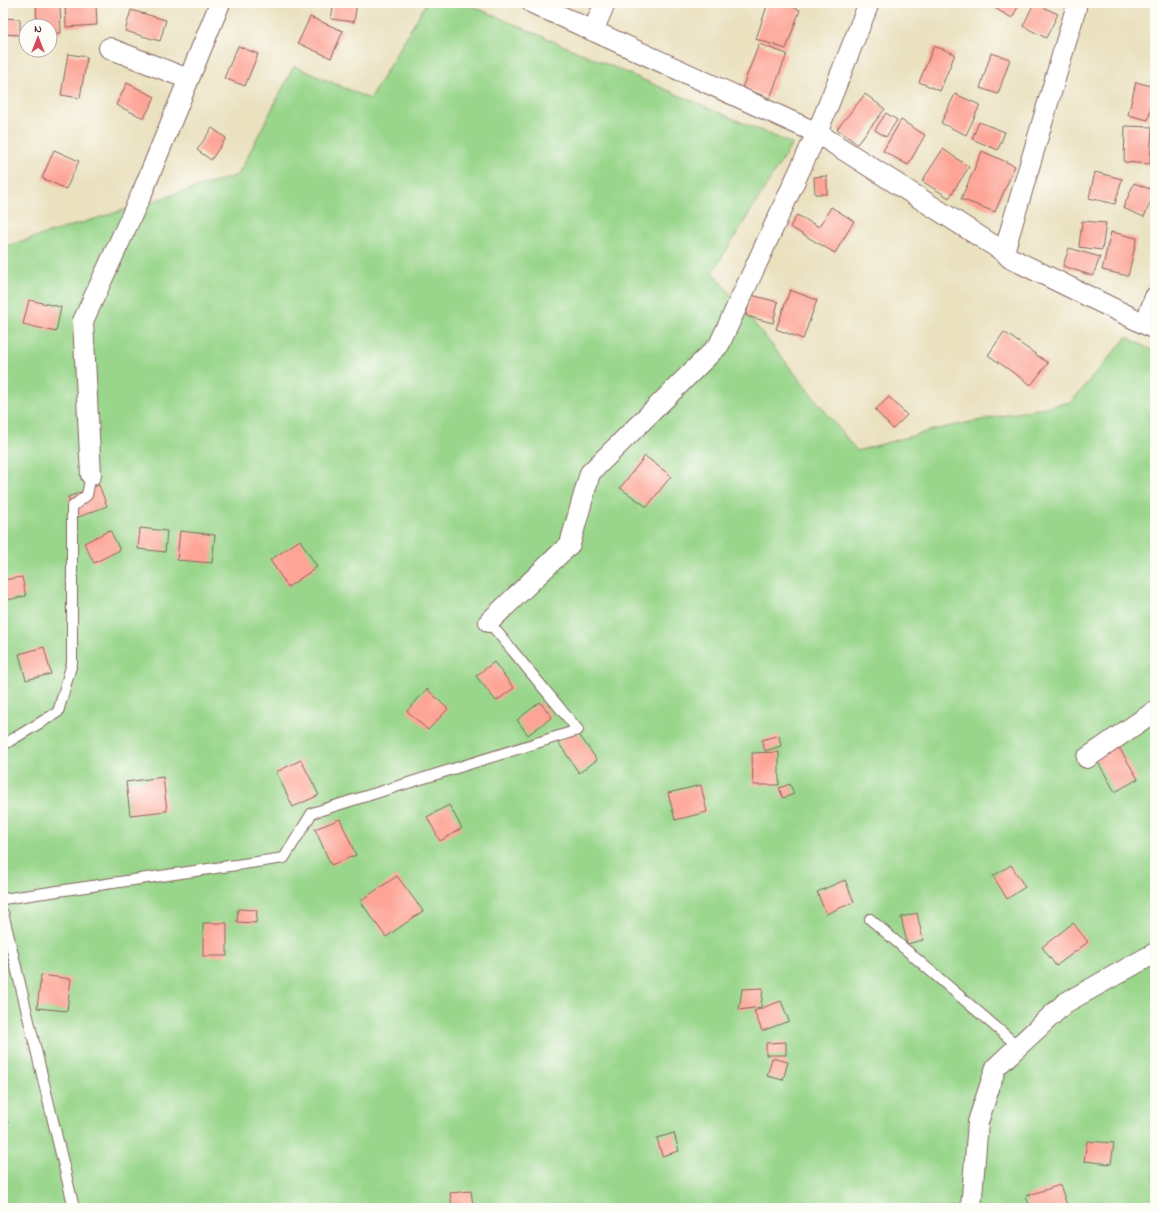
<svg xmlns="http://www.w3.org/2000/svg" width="1158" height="1211" viewBox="0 0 1158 1211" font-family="'Indie Flower',sans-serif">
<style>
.green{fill:#99d68b;stroke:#727a5b}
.building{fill:#fda496}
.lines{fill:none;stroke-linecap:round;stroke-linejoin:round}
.lane-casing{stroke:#82635f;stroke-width:12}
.street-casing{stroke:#82635f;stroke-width:22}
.lane{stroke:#fff;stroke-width:10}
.street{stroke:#fff;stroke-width:20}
</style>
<rect width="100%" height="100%" fill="#fdfcf7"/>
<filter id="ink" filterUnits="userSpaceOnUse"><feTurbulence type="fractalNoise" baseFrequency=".025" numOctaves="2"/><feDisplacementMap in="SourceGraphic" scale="8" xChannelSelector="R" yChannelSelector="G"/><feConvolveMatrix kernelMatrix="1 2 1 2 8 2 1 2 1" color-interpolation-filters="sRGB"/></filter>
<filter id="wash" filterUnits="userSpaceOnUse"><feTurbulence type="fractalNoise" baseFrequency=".012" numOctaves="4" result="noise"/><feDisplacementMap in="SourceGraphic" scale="16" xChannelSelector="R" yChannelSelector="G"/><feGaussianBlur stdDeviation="0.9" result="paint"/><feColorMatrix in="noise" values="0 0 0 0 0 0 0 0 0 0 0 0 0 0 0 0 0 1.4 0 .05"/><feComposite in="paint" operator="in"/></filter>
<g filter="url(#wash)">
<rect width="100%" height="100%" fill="#eae1bf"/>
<!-- green -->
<path class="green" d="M426,3H465L792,144L713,272L857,451L937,429L1071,402L1127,337L1155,352V1208H3V247L238,175L294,66L370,99Z"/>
<g id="blocks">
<!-- building -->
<path class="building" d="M36,3H60L61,33H50V26H37Z
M65,3L96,4L97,25L66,27Z
M334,3H357L354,22L331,19Z
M768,3H781L800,10L786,49L756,39Z
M920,3H932L930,7Z
M993,3H1020L1012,18L991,6Z
M1034,3L1058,14L1046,38L1023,26Z
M131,10L166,20L160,41L125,31Z
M310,17L343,31L331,58L298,43Z
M3,18L20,19V35L3,34Z
M759,44L787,54L770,98L742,88Z
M238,46L258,54L245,86L224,78Z
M934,46L955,54L940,91L919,82Z
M991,53L1010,59L998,94L980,88Z
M68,54L87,57L80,98L61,95Z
M1136,82L1155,87V93L1148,120L1128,115Z
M127,83L155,97L144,118L116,105Z
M865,94L885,109L857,144L837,129Z
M955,94L980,105L966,135L941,123Z
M886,113L897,120L886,137L875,130Z
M901,120L925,135L908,165L883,151Z
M979,122L1005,132L998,150L972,139Z
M1125,126L1152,127L1150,164L1124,162Z
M212,128L226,138L211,160L197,150Z
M943,149L969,167L949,198L922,181Z
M54,150L79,161L66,189L42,178Z
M982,151L1015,166L995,212L961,199Z
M1095,172L1122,179L1115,204L1089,198Z
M827,176V194H815L814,177Z
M1134,183L1155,191L1144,217L1123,208Z
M831,207L854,221L835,253L790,227L797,215L819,227Z
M1082,221L1106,223L1102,250L1079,247Z
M1111,232L1137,238L1128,276L1102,270Z
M1069,248L1100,257L1093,276L1063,266Z
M790,290L817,300L803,339L776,329Z
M751,295L778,302L773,323L746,316Z
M29,300L61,307L56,332L23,324Z
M1004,332L1048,363L1031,385L988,355Z
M889,397L907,415L893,429L875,410Z
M645,456L671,476L647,507L620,488Z
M99,485L107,506L76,518L68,497Z
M140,528L167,531L165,552L138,549Z
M110,530L120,550L94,563L84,543Z
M180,531L215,535L212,563L177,560Z
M300,540L317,567L288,587L270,560Z
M22,577L26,596L7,600L3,580Z
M44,647L51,674L26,680L19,654Z
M494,662L514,688L496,701L476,676Z
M427,689L448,709L428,730L407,711Z
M540,702L552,717L528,735L517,720Z
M576,730L597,760L579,773L558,742Z
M779,735L781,746L765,751L762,740Z
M1117,744L1138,779L1115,792L1095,757Z
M779,752V785H753L752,753Z
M301,760L319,795L293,807L276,772Z
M163,777L167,811L130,815L126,782Z
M790,784L794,794L783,798L779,788Z
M701,785L707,812L675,820L668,793Z
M449,805L462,828L440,841L427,817Z
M340,819L356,855L331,865L315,829Z
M1011,865L1025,887L1007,899L993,876Z
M397,876L423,911L386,937L360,901Z
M845,880L854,902L826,914L817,892Z
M238,909L257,910L256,923L237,922Z
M917,913L923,940L907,944L901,917Z
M203,923H227V956H203Z
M1073,923L1088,942L1056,966L1042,947Z
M41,975L71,979L67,1011L37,1008Z
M763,988L761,1007L739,1010L742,989Z
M781,1001L789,1021L762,1031L754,1011Z
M786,1042V1055H766V1043Z
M772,1058L788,1062L783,1080L767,1076Z
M3,1121L8,1122L3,1137Z
M674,1133L679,1151L662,1156L657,1138Z
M1087,1141L1114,1143L1111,1164L1084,1161Z
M1060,1185L1068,1208H1030L1026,1196Z
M471,1191L473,1205L452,1207L450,1193Z"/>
</g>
</g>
<g filter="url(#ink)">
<use href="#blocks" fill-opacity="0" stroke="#82635f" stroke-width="1"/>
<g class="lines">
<!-- lane casing -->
<g class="lane-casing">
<path id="lane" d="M3,745L58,712L72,663V507L87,495L91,475
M3,899L284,858L312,813L578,730L489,622
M3,913L74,1208
M870,919L1018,1046"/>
</g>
<!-- street casing -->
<g class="street-casing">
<path id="street" d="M532,3L817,133L1004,252L1010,258L1155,329
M593,31L605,3
M109,48L188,79
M1004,252L1076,8L1075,3
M1145,324L1155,297
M91,475L83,321L142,193L220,3
M489,622L570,544L590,473L719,345L817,133L869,3
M1087,758L1155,711
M971,1208L978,1122L996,1067L1065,1003L1155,953"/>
</g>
<!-- lane -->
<use href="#lane" class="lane"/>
<!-- street -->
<use href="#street" class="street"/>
</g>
</g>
<!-- margin -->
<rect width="1158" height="1211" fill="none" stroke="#fdfcf7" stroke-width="16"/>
<!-- north arrow -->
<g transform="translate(38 38)"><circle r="19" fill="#fdfcf7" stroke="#b5a4a5"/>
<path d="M0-3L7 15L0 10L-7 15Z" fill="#d1495b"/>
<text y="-6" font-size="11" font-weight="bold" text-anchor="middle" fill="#4a1f2b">N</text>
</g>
</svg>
